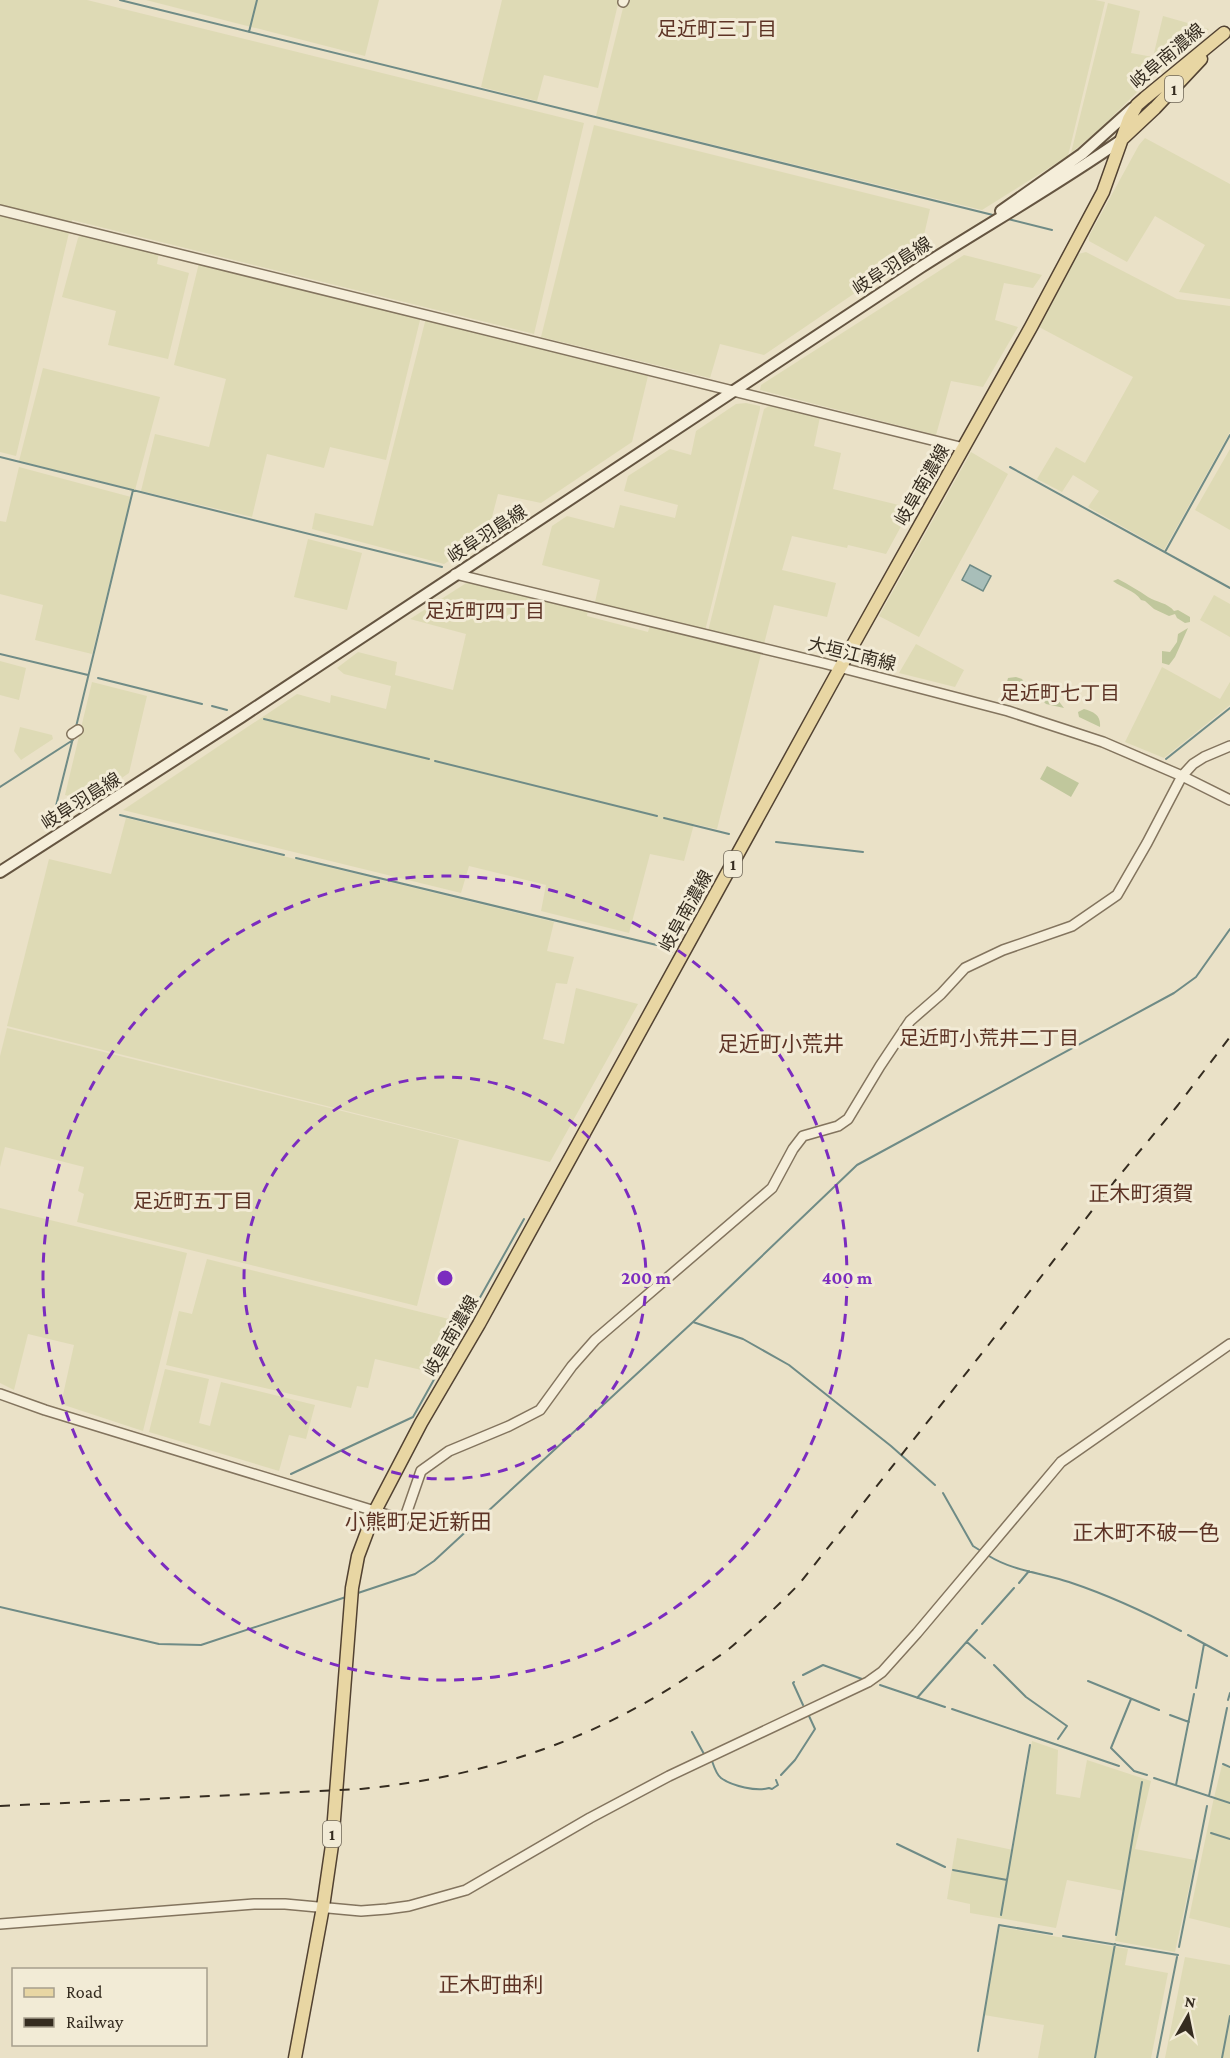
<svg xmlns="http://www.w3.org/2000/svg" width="1230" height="2058" viewBox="0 0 1230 2058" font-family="'Crimson Pro','Noto Sans JP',serif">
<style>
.farmland{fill:#dedab5}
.green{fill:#c0c79c}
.water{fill:#a8beb9;stroke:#6f8b86;stroke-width:1.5}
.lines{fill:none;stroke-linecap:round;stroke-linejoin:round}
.stream{stroke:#6f8b86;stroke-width:2}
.tertiary-casing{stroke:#83745e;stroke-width:12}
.secondary-casing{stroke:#655541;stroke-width:14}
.primary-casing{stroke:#524232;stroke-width:15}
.tertiary{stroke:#f5eeda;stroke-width:9}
.secondary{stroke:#f5eeda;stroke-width:10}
.primary{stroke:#e8d6a3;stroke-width:12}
.rail{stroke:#352c20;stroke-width:2;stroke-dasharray:10 10;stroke-linecap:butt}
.ring{fill:none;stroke:#7b2cbf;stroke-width:3;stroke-dasharray:10 8}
.labels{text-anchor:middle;stroke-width:6;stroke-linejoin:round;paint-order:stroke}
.shield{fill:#f2ebd6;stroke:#6e6557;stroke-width:1.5}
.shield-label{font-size:16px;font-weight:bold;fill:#352c20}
.street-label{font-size:18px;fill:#352c20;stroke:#f2ebd6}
.neighbourhood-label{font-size:20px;fill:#5d3325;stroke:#f2ebd6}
.quarter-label{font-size:21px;fill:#5d3325;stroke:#f2ebd6}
.centre{fill:#7b2cbf;stroke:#f2ebd6;stroke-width:3}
.ring-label{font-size:18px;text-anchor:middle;font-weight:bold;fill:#7b2cbf;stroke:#f2ebd6;stroke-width:6;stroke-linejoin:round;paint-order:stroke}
</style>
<rect width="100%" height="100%" fill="#eae1c7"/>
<!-- farmland -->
<path class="farmland" d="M0,0H87L584,123L534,334L72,220L16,456L0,452Z
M146,0H379L365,56Z
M502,0H619L598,88L544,75L537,101L481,87Z
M625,0H1095L1105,2L1068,156L982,210L596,116Z
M1108,3L1140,11L1131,53L1153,57L1163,16L1209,29L1175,62L1153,76L1100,129L1071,153Z
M594,125L930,209L921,248L764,355L720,344L710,378L541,337Z
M1145,138L1230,184V299L1179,292L1205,245L1155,216L1127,262L1089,241V236L1139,145Z
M81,234L159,252L157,264L189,273L168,359L108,345L116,311L62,297L78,238Z
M1086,252L1177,299L1230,306V432L1164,550L1088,507L1099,491L1073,475L1062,492L1037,479L1056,447L1085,463L1133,377L1039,327L1078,254Z
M964,255L1042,275L1033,288L1004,283L995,320L1018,327L983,387L951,381L936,435L760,390L761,385Z
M199,263L421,316L386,460L330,447L324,468L267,454L252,517L141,491L155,434L209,447L226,379L174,365Z
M426,318L648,376L632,442L541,503L498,494L487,536L444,564L312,529L315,513L373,526Z
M43,368L160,397L135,490L19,461Z
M746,403L760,406V409L705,631L595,602L600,580L542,565L552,526L567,516L614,528L620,505L675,518L678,505L624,491L628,476L670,449L691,455L696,431L736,404Z
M769,406L820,417L814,446L841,453L833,489L911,508L886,554L848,545L847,548L792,536L782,570L836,583L827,617L774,605L764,644L708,631L764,409Z
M1230,449V530L1195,510Z
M971,452L1008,474L919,637L879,616Z
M19,467L131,497L92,654L35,640L43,605L0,594V521L6,522Z
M308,539L362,553L347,610L294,597Z
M471,580L588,609L587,616L648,632L650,625L761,654L717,829L694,824L684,861L650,854L629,933L541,911L546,885L469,866L461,893L123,810L297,694L330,703L331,695L386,709L391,686L344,674L337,668L358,652L397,662L395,675L453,690L466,634L410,619Z
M1214,595L1230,604V637L1200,620Z
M916,644L964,670L955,687L899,673Z
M0,661L26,668L19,700L0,695Z
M1162,667L1220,699L1230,682V705L1164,758L1125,742Z
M92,682L147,696L129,773L88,801L65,795Z
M20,727L52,735L53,739L21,760L14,751Z
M126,818L554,922L547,951L574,957L567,984L556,983L543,1039L564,1044L576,988L638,1004L550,1162L7,1026L49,859L111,874Z
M7,1028L459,1140L417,1306L77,1222L84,1194L78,1191L84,1167L5,1147L0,1167V1056Z
M0,1208L187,1253L143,1431L61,1404L74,1345L28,1334L14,1390L0,1383Z
M207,1259L461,1322L434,1373L375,1359L368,1388L357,1386L351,1408L166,1365L179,1311L192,1314Z
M165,1369L209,1379L199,1423L210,1426L221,1382L315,1405L306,1439L289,1435L279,1471L149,1432Z
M1032,1741L1058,1750L1056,1794L1080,1798L1087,1760L1151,1781L1135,1849L1195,1860L1175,1952L1115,1941L1124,1891L1067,1880L1056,1928L970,1913V1904L947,1899L957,1838L1013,1850Z
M1222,1765L1230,1768V1928L1189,1918L1213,1802Z
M1000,1927L1128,1949L1125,1965L1168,1973L1151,2058H1038L1044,2025L984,2015Z
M1185,1957L1230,1965V2058H1165Z"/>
<!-- green -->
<path class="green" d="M1118,579C1129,585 1138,590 1148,597C1156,602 1168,603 1174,611L1178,610L1190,617V622L1185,623L1177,618L1175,614L1169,616L1154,609L1145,601L1141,600C1134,590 1122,588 1113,581Z
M1188,628L1175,657L1169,665L1162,663V651L1170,652L1177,642L1178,634Z
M1016,677L1022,679L1027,687L1036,690L1041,694L1054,695L1064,708L1046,704L1038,696L1029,694L1021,687H1014L1007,682L1008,678Z
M1084,709C1094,712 1101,715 1100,727L1079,717L1078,712Z
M1047,766L1079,783L1071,797L1040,779Z"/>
<!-- water -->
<path class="water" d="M970,565L991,576L983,591L962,580Z"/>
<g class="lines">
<!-- stream -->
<path class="stream" d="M120,0L997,216
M249,32L257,0
M1008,219L1052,230
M0,457L442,567
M1010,467L1230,588
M1165,552L1230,435
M0,654L88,675
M98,678L202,704
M212,706L227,710
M264,719L429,759
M76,727L133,490
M1166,759L1230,708
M435,761L657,816
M0,787L73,740
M67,801L75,803
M120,815L284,855
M664,818L729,834
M52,822L73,738
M776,842L863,852
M296,858L665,947L672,952
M693,1322L743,1339L789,1365L891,1446L935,1485
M291,1474L413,1417L524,1219
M943,1493L973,1546L981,1551
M989,1556C1013,1571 1043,1573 1069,1582C1108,1595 1145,1612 1181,1631
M1019,1583L1029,1571
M355,1594L415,1574L434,1561L693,1322L857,1165L1174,993L1196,977L1230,929
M0,1607L159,1644L201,1645L346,1597
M982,1624L1014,1588
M1188,1635L1227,1656
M967,1642L985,1658
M994,1665L1026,1697L1067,1726L1058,1739
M803,1675L823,1665L862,1679
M1088,1681L1159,1710
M794,1682L793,1683L803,1705
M880,1685L945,1707
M1196,1688L1204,1644
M917,1698L977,1630
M1131,1699L1111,1748L1134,1771L1147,1775
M1228,1700L1230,1693
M952,1709L1119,1766
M1170,1715L1189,1722
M692,1732L704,1754
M712,1761C714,1767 717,1775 721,1778C732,1786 757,1792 769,1788L772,1789L778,1785L776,1780
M1223,1764L1230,1767
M781,1775L795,1760L815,1729L809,1716
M1154,1778L1230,1803
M1176,1785L1194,1694
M1209,1796L1227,1708
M1211,1833L1230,1839
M897,1844L945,1867
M953,1870L1007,1880
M1001,1915L1030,1745
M1116,1935L1142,1782
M1063,1936L1178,1955
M1179,1947L1207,1806
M978,2051L999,1925L1052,1934
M1095,2058L1115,1944
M1157,2058L1177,1957
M1222,2058L1230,2016"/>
<!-- tertiary casing -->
<g class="tertiary-casing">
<path id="tertiary" d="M623,2L624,0
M0,210L964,448
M455,574L823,663L1008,711L1103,742L1182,776L1230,800
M72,734L78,730
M0,1394L45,1410L404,1520L421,1471L449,1451L509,1426L540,1410L572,1366L595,1340L772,1188L793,1149L803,1136L838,1126L848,1119L880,1066L910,1021L941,994L965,968L1003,950L1072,926L1117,895L1147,843L1182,776L1193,764L1204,757L1230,746
M0,1924L254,1904H285L361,1911L387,1909L409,1906L466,1890L590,1818L669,1776L868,1682L882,1672L917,1633L1061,1462L1230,1344"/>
</g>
<!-- secondary casing -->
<g class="secondary-casing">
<path id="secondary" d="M1001,211L1082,154L1133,108
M0,872L241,717L921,267C987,225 1055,186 1120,141"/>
</g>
<!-- primary casing -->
<g class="primary-casing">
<path id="primary" d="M1123,138L1155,108L1201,59
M295,2058L323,1907L332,1845L352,1588L358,1556L375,1511L421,1423L479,1324L840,668L1031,327L1103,192L1129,119L1137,105L1145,98L1224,33"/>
</g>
<!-- tertiary -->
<use href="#tertiary" class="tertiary"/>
<!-- secondary -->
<use href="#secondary" class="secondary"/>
<!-- primary -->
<use href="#primary" class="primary"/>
<!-- rail -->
<path class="rail" d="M0,1806L361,1789C481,1777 588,1743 689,1676C705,1665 723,1655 737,1642C759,1623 780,1604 800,1583L990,1343L1114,1182L1178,1105L1230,1037"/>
</g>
<!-- distance rings -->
<g class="ring">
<circle cx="445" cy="1278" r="201"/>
<circle cx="445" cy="1278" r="402"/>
</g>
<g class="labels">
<!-- shield labels -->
<g class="shield">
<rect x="1165" y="76" width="18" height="26" rx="4.5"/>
<rect x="724" y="851" width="18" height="26" rx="4.5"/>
<rect x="323" y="1821" width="18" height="26" rx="4.5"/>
</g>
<g class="shield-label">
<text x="1174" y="95">1</text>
<text x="733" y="870">1</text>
<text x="332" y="1840">1</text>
</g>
<!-- street labels -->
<g class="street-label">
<text transform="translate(1167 56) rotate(-40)" y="6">岐阜南濃線</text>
<text transform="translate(892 266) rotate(-33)" y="6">岐阜羽島線</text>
<text transform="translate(922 485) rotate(-60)" y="6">岐阜南濃線</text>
<text transform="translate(487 534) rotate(-33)" y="6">岐阜羽島線</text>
<text transform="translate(852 654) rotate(14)" y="6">大垣江南線</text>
<text transform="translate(81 801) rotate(-32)" y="6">岐阜羽島線</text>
<text transform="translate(686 911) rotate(-61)" y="6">岐阜南濃線</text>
<text transform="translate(451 1336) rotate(-60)" y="6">岐阜南濃線</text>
</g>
<!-- neighbourhood labels -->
<g class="neighbourhood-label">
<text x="717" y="36">足近町三丁目</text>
<text x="485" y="618">足近町四丁目</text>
<text x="1060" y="700">足近町七丁目</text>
<text x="989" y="1045">足近町小荒井二丁目</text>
<text x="193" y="1208">足近町五丁目</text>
</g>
<!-- quarter labels -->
<g class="quarter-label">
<text x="781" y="1051">足近町小荒井</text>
<text x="1141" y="1201">正木町須賀</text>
<text x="418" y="1529">小熊町足近新田</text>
<text x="1146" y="1540">正木町不破一色</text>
<text x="491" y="1992">正木町曲利</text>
</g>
</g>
<circle cx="445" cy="1278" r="9" class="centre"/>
<g class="ring-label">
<text x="646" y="1284">200 m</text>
<text x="847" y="1284">400 m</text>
</g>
<!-- legend -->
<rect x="12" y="1968" width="195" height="78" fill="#f2ebd6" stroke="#a69f8d" stroke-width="1.5"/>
<rect x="24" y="1988" width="30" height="9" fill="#e8d6a3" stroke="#a69f8d" stroke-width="1.5"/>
<text x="66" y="1998" font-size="18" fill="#352c20">Road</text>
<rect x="24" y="2018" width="30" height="9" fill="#352c20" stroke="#a69f8d" stroke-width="1.5"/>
<text x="66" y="2028" font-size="18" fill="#352c20">Railway</text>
<!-- north arrow -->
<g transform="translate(1188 2016) rotate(9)" stroke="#f2ebd6" stroke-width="4.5" paint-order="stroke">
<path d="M0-4.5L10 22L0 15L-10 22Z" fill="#352c20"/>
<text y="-9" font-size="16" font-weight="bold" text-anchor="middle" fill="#352c20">N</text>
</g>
</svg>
